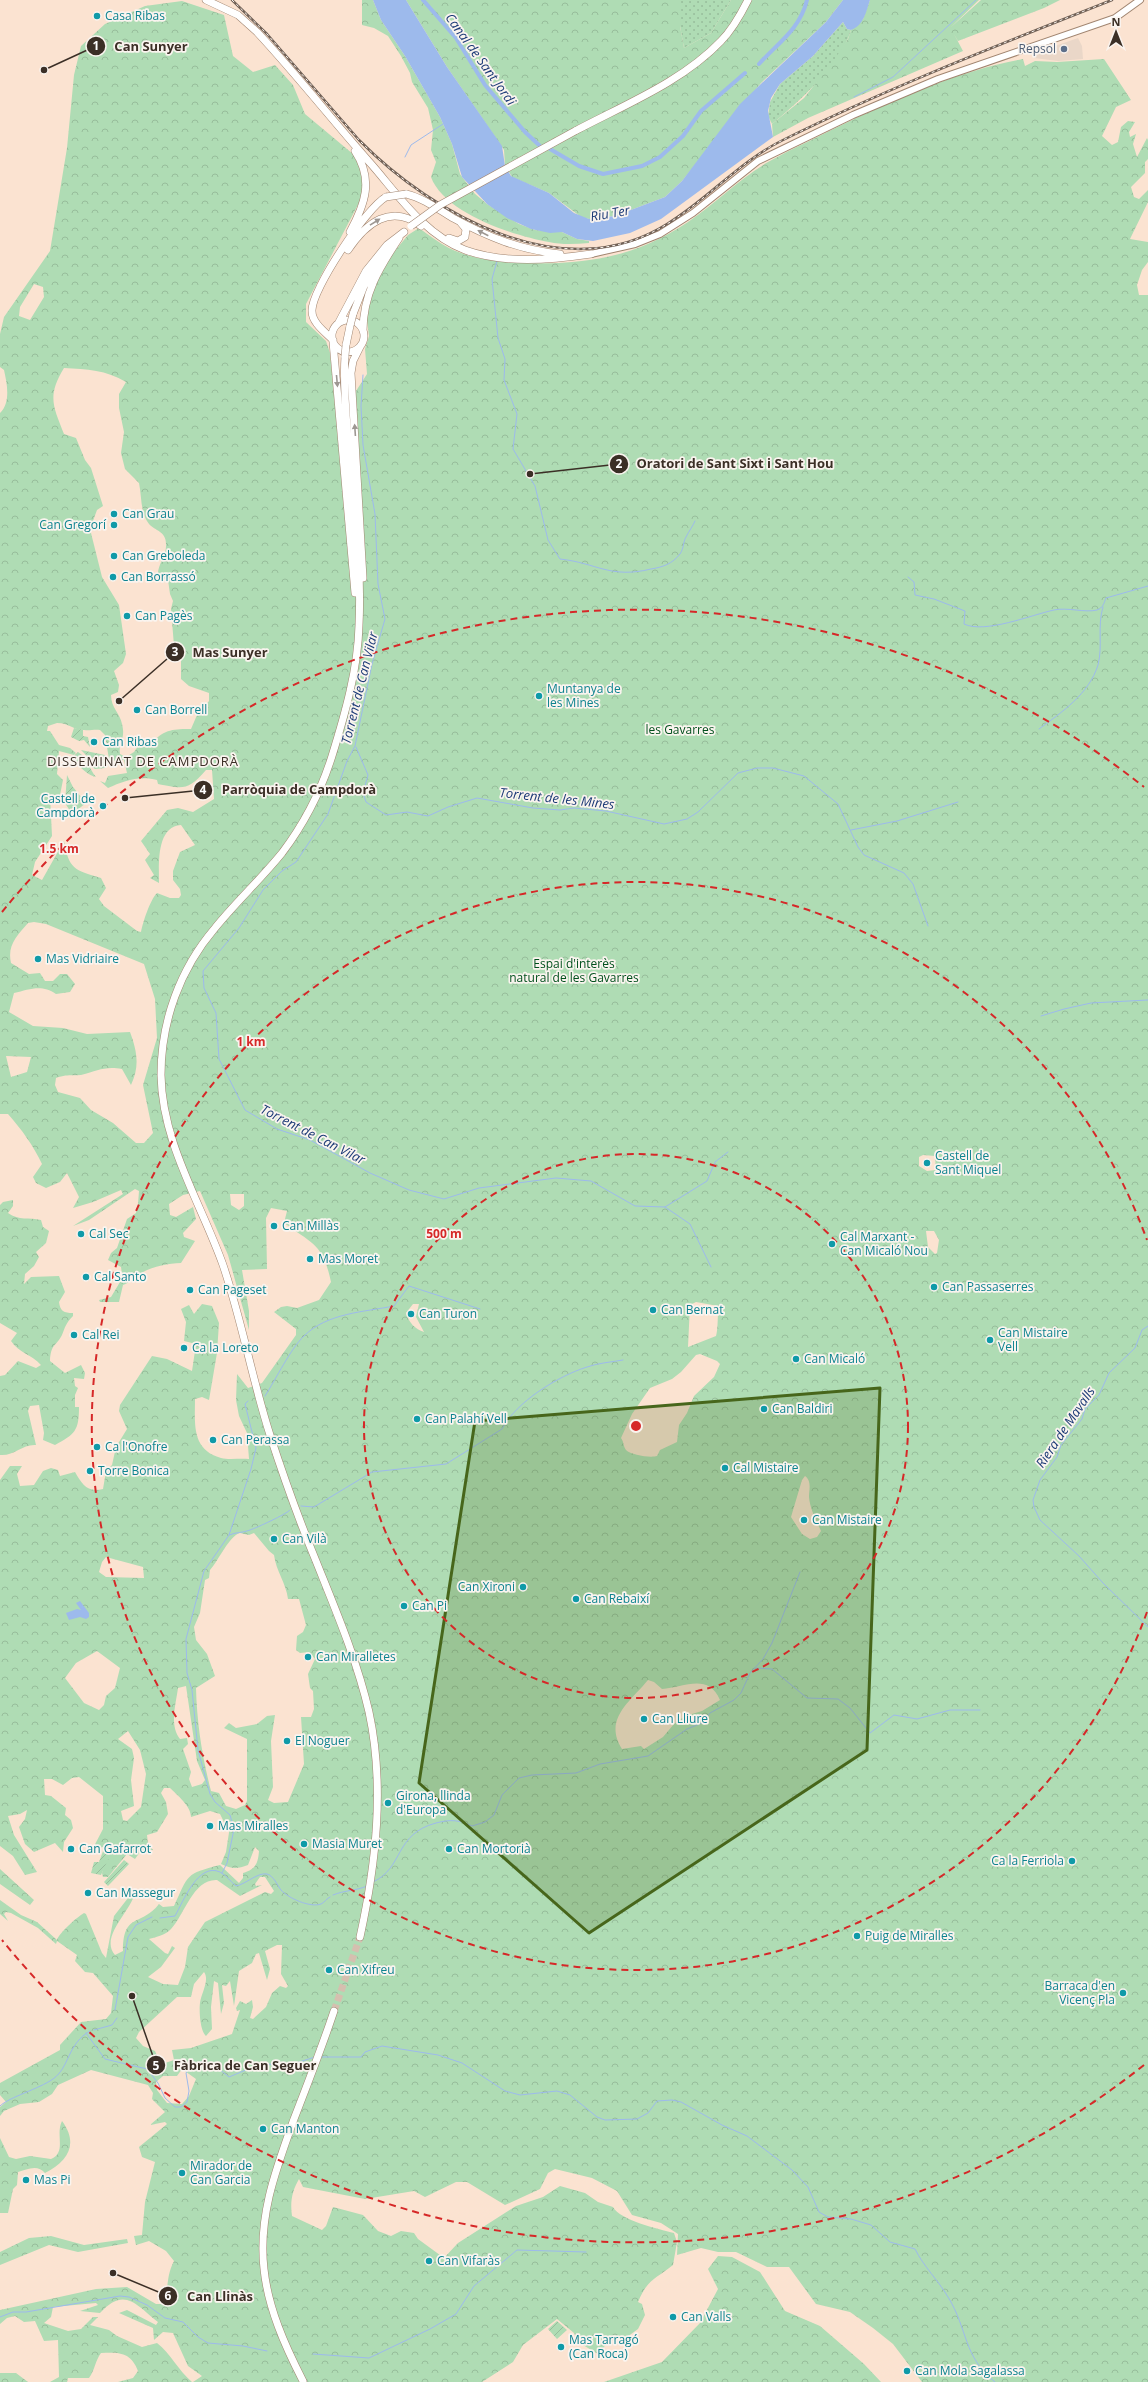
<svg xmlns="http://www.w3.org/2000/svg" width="1148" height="2382" viewBox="0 0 1148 2382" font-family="'Open Sans',sans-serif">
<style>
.commercial{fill:#ead7c8}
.grass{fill:url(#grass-dots)}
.forest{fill:url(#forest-crowns);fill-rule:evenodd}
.garden{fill:url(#garden-furrows)}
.water{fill:#9dbaec}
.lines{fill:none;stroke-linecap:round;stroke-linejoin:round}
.stream{stroke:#9dbaec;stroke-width:1}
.canal{stroke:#9dbaec;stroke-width:4}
.highway-tunnel{stroke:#d5bfaf;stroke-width:7;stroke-dasharray:7 3.5;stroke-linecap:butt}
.primary-casing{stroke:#a18570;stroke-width:8}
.highway-casing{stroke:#a18570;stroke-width:8}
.primary{stroke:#fff;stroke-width:6}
.highway{stroke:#fff;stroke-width:7}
.rail-casing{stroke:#716156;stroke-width:2.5}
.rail{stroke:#faf4ef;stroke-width:1;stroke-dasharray:3;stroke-linecap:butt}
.highway-bridge-casing{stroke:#a18570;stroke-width:8;stroke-linecap:butt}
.highway-bridge{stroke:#fff;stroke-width:7}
.oneway{fill:#9d9792}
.marked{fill:#47661b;fill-opacity:0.2;stroke:#47661b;stroke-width:3;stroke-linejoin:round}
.ring{fill:none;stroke:#d62828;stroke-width:2;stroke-dasharray:7 5}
.culture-dot{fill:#0f9aa8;stroke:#faf4ef;stroke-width:1.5}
.service-dot{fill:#5c6f8a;stroke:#faf4ef;stroke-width:1.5}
.labels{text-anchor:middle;stroke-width:3.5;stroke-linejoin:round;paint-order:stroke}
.culture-label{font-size:12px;fill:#0d838f;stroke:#faf4ef;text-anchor:start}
.service-label{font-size:12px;fill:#4e5e75;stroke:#faf4ef;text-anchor:end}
.park-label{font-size:12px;fill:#01501c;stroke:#faf4ef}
.water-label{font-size:13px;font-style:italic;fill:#1b3a76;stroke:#faf4ef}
.neighbourhood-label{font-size:13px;letter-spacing:1px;fill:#3b2f26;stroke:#faf4ef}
.centre{fill:#d62828;stroke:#faf4ef;stroke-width:2}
.ring-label{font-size:12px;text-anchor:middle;font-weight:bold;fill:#d62828;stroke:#faf4ef;stroke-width:3.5;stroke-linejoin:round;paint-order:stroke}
.leader{fill:none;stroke:#3b2f26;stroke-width:1.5}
.callout-dot{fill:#3b2f26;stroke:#faf4ef;stroke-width:1.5}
.mark-label{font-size:12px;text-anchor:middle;font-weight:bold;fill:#fff}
.callout-label{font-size:13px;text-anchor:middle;font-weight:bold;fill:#3b2f26;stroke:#faf4ef;stroke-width:3.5;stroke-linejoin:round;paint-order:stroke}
</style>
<defs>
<pattern id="grass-dots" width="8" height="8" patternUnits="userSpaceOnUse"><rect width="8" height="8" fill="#afdcb4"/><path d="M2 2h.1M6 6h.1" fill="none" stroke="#97bd9b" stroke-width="1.8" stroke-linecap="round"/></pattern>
<pattern id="forest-crowns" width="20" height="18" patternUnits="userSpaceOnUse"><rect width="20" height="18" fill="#afdcb4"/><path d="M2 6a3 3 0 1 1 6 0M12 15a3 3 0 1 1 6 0" fill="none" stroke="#97bd9b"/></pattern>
<pattern id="garden-furrows" width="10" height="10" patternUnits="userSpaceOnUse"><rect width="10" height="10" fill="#afdcb4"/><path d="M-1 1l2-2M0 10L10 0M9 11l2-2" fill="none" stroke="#97bd9b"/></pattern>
</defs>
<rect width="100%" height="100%" fill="#fbe3d1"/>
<!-- commercial -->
<path class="commercial" d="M1078,38L1082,46L1083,59L1058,61L1034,58L1035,53Z"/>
<!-- grass -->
<path class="grass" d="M680,0H731L711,33L684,48L680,26Z
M843,22L847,29L851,30C841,64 799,102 772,124L768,116L770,102L780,84L813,56Z"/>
<!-- forest -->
<path class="forest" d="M362,0H373L381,20L405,56L440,117L452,144L460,174L474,193L487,204L519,224L535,230L562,232L577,239L589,241V243C576,244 562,245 549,242C514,236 444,213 431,177L436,162L431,150L433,130L428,108L412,82L410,73L401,56L388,36L374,28L362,25Z
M406,0H680V26L684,48L711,33L731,0H843L826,22L761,83L682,181L665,197L615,216L589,219L581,217L549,193L512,177L505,165L504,150L500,144L447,67Z
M870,0H979L950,28L981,0H1060L1044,8L958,41L954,34L963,51L808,118L773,137L772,124L804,98L834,60L848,39L851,30L863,19Z
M182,1L224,15L233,56L253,72L275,65L293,85L305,114L353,154L361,170L363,186L361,199L306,304V322L326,341L330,353L334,393L356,391L367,374L365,349L369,336L367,320L369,302L375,284L389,258L408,235L419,228C429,235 439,243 449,248C474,260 500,262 527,263C587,265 638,256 688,222C716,203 739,179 768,162C795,147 824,134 852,120C907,94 963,70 1023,59L1025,66L1035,61L1057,62L1104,59L1131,100L1116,107L1102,136L1112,145L1118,142L1121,127L1128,121L1135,122L1129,132L1130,137L1136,134L1133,144L1137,157L1147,138L1148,140V159L1145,162V173L1131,187L1134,197L1139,199L1148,190V202L1130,239L1148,242V262L1142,270L1137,285L1139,295H1148V2382H922L893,2344L873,2328L850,2312L816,2304L789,2267H767L736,2252H718L701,2248L677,2255L678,2234L661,2223L632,2215L617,2191L592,2178L555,2169L548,2173L540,2189L505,2205L467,2182H456L425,2197L414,2191L365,2199L303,2187L299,2179C292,2191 290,2202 292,2216L322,2230L326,2226L333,2207L363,2215L378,2231L391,2236L401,2231L414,2233L418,2239L444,2258L458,2243L516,2206L543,2197L560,2186L585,2193L598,2202L613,2207C620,2220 658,2229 674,2233L677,2242L673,2265C656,2279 648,2278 638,2302L642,2304L645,2315L638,2329L627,2337L609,2341L598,2354L578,2342L574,2333L557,2319L523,2345L513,2362L482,2382H193L202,2376L188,2366L173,2333L163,2332L154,2340L153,2328L119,2313L127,2310L156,2325L158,2322C136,2305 125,2286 100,2313L80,2311L98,2305L96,2303L53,2307L51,2317L44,2323L68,2331L81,2329L93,2317H98L90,2325L109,2330L117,2336L142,2347L157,2343C171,2354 178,2370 192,2382H118L133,2378L138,2371C131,2352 119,2352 101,2353C95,2361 95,2370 89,2378H68L67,2382H50L59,2377L58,2340L44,2341L35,2321L24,2322L15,2316L7,2318L0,2324V2310L96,2289L127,2287L156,2304H162C170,2290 165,2278 174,2261L166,2251L149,2241L136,2245L134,2236L142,2235L145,2202L155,2162L142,2157L139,2147L167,2124L165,2122L150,2125L165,2112L152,2099L153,2093L148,2085L91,2070L58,2085L52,2094L39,2102L20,2104L4,2111L0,2116V2107L6,2102L0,2095V2083L60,2050V2045L81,2022L106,2019L111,2013L113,1996L93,1973L85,1972L75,1961L77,1955L57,1941L56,1944L38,1928L11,1913L6,1912L4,1914L8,1921L0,1914V1900L21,1915L37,1922L57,1940C59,1933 77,1917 84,1913L86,1914L102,1953L106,1958L114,1916L135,1889C136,1908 98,1935 115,1955L123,1951C123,1912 141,1927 159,1904L163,1907L174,1906C189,1874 185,1874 220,1865L239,1883L243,1878V1873C256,1869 258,1863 259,1851L255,1847L248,1865C237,1869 232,1869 221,1864L226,1852L230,1826H226L220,1814L210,1811L191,1817C191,1806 177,1795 170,1788H164L161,1793L166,1802L168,1814L157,1832L147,1835L148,1844L153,1850L140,1852L135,1859L127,1854L108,1877H103L102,1873L110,1845L92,1850L103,1829V1796L79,1777L72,1778L63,1785L52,1779H44L45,1795L51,1796L66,1808L65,1815L71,1820L73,1828L64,1842L63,1852L55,1843L34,1852L25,1844L19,1827L25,1819L27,1810L20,1814L8,1816L14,1835L37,1872L25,1875L13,1856L0,1846V1480L10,1466H22L17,1474L20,1486L34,1485L43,1471L51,1468L58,1470L60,1476L75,1472C82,1484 87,1493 103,1489L106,1471L112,1465L116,1447L127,1429L119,1411L120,1405L152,1356L167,1359L192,1371L196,1344L184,1341L186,1322L181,1309L189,1305L194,1314L202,1304L212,1306L219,1323L217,1353L209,1400L202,1397L195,1399C195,1423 191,1450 221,1458C229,1460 240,1458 249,1459L247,1433L239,1416L236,1400L237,1374L248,1388L262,1383L296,1335V1329L274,1312L281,1307L287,1306L297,1308L319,1300L331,1282C323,1244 313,1244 284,1223L287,1211L271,1208L266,1218L267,1269L242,1270L249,1311V1330L228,1255L200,1191L183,1195L169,1204L170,1215L176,1217L193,1207L196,1219L183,1233L184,1237L195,1241L181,1263C168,1263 152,1267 141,1273C134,1277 130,1283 123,1285L119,1302H100L99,1300L111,1297L120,1282L127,1279L132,1273L122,1274L121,1267L108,1260L111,1253L117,1248L127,1219L136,1213L138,1204L139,1191L135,1189L89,1220L73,1226L123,1194L121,1190L93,1202L73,1208L79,1197L67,1173L60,1182L46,1188L36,1183L33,1177L42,1164C33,1145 22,1130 8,1114H0V413C11,402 7,384 4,370L0,367V334L4,317L50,251L67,148L74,75L81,46L105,24L145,6ZM34,284L43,287L44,297L30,320L19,316L20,307ZM64,368C87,369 106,370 126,382L119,394V408L124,432L121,453L125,469L139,483C142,497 140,513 149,524C155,531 166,531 166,544C167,556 157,564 158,576L168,580L170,594L173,601L171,609L175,658L181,661V679L189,686L209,693V701L197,715L191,729C175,729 164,729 153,742H141L134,752L126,757L120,754C118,742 126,740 122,724C120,713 111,708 111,695L118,692L119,685L114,671L123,663L126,654L119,605L102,577L90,529L97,510L103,506L91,468L85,460L76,438L64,434C53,406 47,396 64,368ZM57,723C69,723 73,730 84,730C90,731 94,729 100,730L105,735L109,759L112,761L124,760L127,773L108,776L105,783L100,781L108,788C123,781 140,775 157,780L158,784C183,789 188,791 206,770H212L214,799L193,812L178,808L167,810L141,841L150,854L145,860L154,875L150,878L159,883C159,864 156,827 181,825L195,845L180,852L173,871V880L180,889L181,895L179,898H170L157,893C150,900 143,922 141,932L137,931L104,906L99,899L106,888L101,878C74,870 69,869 64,841L42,880L32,875L35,862L52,836L50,795H60L63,780L57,774L59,751L74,755L76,753L70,748L59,745L50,731H47L48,726ZM34,922L46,924L144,964L155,999L157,1038L143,1085L153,1133L144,1143H136L113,1123L91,1110L80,1098L58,1092L55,1085L56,1078C67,1074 72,1076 81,1075C98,1071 104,1066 122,1069L131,1085C140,1066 137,1051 130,1032L87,1034L63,1028L33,1026L9,1012L14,993C30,989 42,984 56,994L70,992L75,984L67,974H60L53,981H45L40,973L29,974L11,963C7,945 17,936 28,923ZM6,1056L31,1057L27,1072L11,1077ZM923,1155L935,1156L936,1170L927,1171L919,1166V1157ZM230,1194H244V1206L239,1210L231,1205ZM926,1231H934L939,1240L937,1253L935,1254L928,1247ZM696,1302L718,1306C718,1311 718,1331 716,1336L688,1347L690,1305ZM413,1304H419L416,1317L424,1332C415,1329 409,1323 406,1313ZM700,1354L717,1361L720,1364L714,1377L694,1396L687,1413L679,1425L677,1442L660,1450L657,1456C650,1458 631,1455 626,1450C623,1446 624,1442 621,1438L632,1414L650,1388L672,1379L681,1372L696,1355ZM805,1476C812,1481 809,1490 809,1497C810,1509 816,1520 821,1531L817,1537L810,1539L802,1534L791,1517L802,1480ZM240,1533L249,1535L254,1533L269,1551L274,1555C276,1571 286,1583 288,1599H299L306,1625L303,1632L297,1636L296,1650L300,1653L309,1652L315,1659L308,1674L310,1688L313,1691L314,1709L311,1717H301L304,1764L288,1802L274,1803L268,1800L273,1787L271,1741L275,1715L267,1716L257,1724L236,1728L229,1723L224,1728L247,1739V1801L245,1805L236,1809L226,1806L219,1793L211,1791C202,1756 197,1724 196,1688L215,1676L207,1654L196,1640L194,1627L200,1613L205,1580L209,1578L210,1570C219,1560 229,1536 240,1533ZM106,1557L143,1567L144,1578L106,1577L99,1572L102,1562ZM97,1651L120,1668L115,1688L106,1696L104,1705L99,1710L84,1703L65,1678L76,1663ZM648,1680L654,1682L662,1689C683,1688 708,1672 720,1700L702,1711L685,1716L674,1724L663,1737L644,1749L641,1746L622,1749C603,1719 630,1702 648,1680ZM186,1686L197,1761L205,1780L202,1784L192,1787L189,1779L191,1772L183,1749L188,1744L187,1738L180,1739C169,1725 176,1704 178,1688ZM128,1731L140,1750L146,1774L141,1807L127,1821L123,1820L121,1811L134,1806L131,1780L134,1758L132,1749L118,1739ZM260,1877H265L274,1891L271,1894L265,1892L205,1922L188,1947L185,1967L178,1985L163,1984L148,1977L161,1967L175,1948L172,1946L168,1954L165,1953L149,1939C156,1937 166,1935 171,1929C185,1914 193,1879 217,1880L240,1896L262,1885L256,1886L255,1884ZM277,1945H282L281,1974L288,1986L286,1988L280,1986L272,1993L266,2007L253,2019L250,2018L253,2007L252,2000L246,2004L240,2001L236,2008L237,2011L240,2010L232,2034L191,2048L172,2050L174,2060L165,2063L159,2060L155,2051L143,2046L136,2038L139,2032L177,1997H191L194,1984L204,1972C210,1980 201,1994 200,2003C199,2010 200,2031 206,2036L212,2029L211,2007L214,1981L218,1983L221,2014L224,2003L222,1985L226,1986L230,1981L234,2006L239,1971L252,1963L256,1954L259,1953L267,1980L270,1969L265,1951ZM182,2069L196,2079L189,2096L182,2104L167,2103L157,2090L156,2082L163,2076H177Z
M13,1200V1206L8,1213C19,1221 29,1217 41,1220L43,1227L49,1231L46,1243L36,1252L39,1257L34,1266L25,1274L24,1284L31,1277L59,1276L65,1292L59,1302C60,1311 64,1313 73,1313V1316C66,1323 65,1327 62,1335C56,1347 51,1343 50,1361L65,1373L81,1365L85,1373L84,1379L74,1378L75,1386L78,1388L75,1395V1407H79C79,1431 75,1434 55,1445L43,1440L44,1433L39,1405L30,1406L28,1411L36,1445C23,1444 15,1455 2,1455H0V1376L5,1375L18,1361L36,1368L41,1365C31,1354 19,1353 11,1341L17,1333L0,1323V1205L3,1202Z
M0,1869L34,1900L30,1905L0,1884Z
M62,2121C79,2144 68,2161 45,2173C38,2164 27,2169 18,2172L17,2185L13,2189L8,2213H0V2138L9,2157L16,2159L30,2156L51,2159C67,2152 55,2135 62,2121Z
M51,2236L84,2245L127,2239L128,2243L78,2252L49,2245L0,2265V2252L29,2238Z
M718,2256L732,2257L760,2272L785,2311L820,2326L864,2364L881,2382H604L662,2362L700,2323L718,2289L708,2269Z
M0,2373H16L28,2382H0Z"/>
<!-- garden -->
<path class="garden" d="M74,728L83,730V736L88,737L90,747L84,740L79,741L71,737Z
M81,750L105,755L109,761L105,762V768L95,769L92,767L98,766L97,757L89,758Z
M78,752C88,758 89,769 96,777C87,775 78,766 73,757Z
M67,775L73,787L86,803L72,814L65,803Z
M112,1845L113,1848L101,1875L91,1873L94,1862H99L105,1846Z
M124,1860L129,1864L108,1886L104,1882Z
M557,2321L567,2330L557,2339L548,2329Z"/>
<!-- water -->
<path class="water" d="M373,0H406L447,67L502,146L505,166L511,176L549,193L574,213L589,219L615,216L665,197L682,181L740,104L826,22L843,0H870C866,12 864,25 851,30L847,29L843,22L813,56L780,84L771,98L768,111L773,137L661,219L630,233L593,241L577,239L562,232L550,233L531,229L507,218L487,204L462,177L452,144L440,117L405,56L381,20Z
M80,1601L89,1613V1617L86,1619L80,1617L69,1620L66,1613L77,1609L81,1610L76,1603Z"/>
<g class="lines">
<!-- stream -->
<path class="stream" d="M854,97L893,77L976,0
M405,157L411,145L443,124
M497,261L492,279L498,338L505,359L504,380L517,414L513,449L535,486L548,540L560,559C597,563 610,579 651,569C663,567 672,564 680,554C684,548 683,542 686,537C689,531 693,526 695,521
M363,375L361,406L363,445L375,514L378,584L385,619L372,664L355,746L347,761L328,814L296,862L282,871L263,890L239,928L203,971L204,988L216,1013L219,1059L245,1110L277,1129L310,1140L370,1173L409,1190L444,1199L479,1188L556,1178L591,1181L635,1206L665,1207L707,1181L715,1162L728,1152
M908,577L914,582L915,595L934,599L965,611L964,624C985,634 1031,615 1054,610C1067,607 1085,613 1097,610C1103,608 1104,603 1106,598L1148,586
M1039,729C1062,712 1089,694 1098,665C1103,646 1097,626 1103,607
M356,747L368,775L363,793L366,802L386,815L407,812L428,816L448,807L477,798L533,808L560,810L574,808L606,811L664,824L687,819L698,812L738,773L757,768H773L804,776L838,804L858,847L864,855L904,873L913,884L928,926
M851,830L897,821L958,802
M1041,1016L1064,1009L1091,1003L1148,1000
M665,1207L690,1224L711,1267
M1148,1326L1142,1330L1135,1348L1109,1373L1099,1395L1085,1409L1082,1419L1061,1445L1057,1457L1040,1480L1033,1500L1034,1507L1040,1520L1079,1556L1103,1583L1148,1627
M265,1396C276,1379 291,1348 304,1336C327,1313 364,1312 394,1306L409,1286L480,1309
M301,1506L314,1507L372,1472L446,1464L502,1429C516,1402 558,1376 587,1367C598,1363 612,1362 623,1360
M229,1535C236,1532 243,1533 250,1530C256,1528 287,1514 290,1510
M756,1668L772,1669L807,1698L838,1699L850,1708L870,1733L894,1715L917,1719L950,1710H980
M222,1873L227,1863L234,1829L230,1815L215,1802L210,1794L198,1750L192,1690L187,1673L186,1639L204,1571L229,1535L251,1469L256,1448L245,1404L248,1401
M373,1882C404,1868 394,1834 436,1823C451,1819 459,1820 472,1826L485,1822L494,1815L502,1795L519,1778L532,1775L576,1773L600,1764L648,1756L687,1729L702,1723L710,1713L734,1700L741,1693L750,1673L763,1659L772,1643L800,1572
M333,1895C345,1890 356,1891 367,1886
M160,1918L175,1916C183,1902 198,1862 220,1872C226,1875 231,1882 236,1886C246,1884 258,1872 267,1874C274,1876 277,1885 281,1890C288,1898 310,1908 321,1904C324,1903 327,1898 330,1897
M115,2010L128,1937L136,1925L152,1917
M94,2030L112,2025L117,2018
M86,2033L105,2059L147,2069L158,2083L165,2098L175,2107H181L187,2102L189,2091L186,2073C200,2052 214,2065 229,2077L258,2065L296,2063L315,2057
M322,2057H361L365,2052L382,2046L438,2055L462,2063L505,2091L520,2095L557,2091L570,2095L597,2117L605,2120L637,2119L648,2113L657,2101L672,2100L681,2102L722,2125L747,2136L792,2170L808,2187L819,2212L828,2217L851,2219L871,2225L890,2242L915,2249C924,2267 938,2280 948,2297C968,2329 963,2357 995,2382
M0,2106C9,2097 39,2089 53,2079C70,2067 67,2044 90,2031
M0,2317L13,2312H26L120,2296L129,2297L147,2305L165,2318L183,2322L198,2337L208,2343L243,2346L267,2351
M313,2354L369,2358L430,2329L456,2314L474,2286L517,2250L586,2252"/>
<!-- canal -->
<path class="canal" d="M423,0L456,38L485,85L525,132L540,146
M759,64C778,43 800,29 807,0
M550,149L579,166L603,174L642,166L660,157L683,136L701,111L745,73"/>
<!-- highway-tunnel -->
<path class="highway-tunnel" d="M334,2011L360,1937"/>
<!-- primary casing -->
<g class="primary-casing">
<path id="primary" d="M591,254L635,244L660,234L693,213L758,161L853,115L938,79L1115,18L1140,0"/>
</g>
<!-- highway casing -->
<g class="highway-casing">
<path id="highway" d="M206,0L238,15L257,32C297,75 333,121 372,165C398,195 425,235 465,250C504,264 550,260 591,254
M575,131C624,105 682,82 721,41C733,29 741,14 748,0
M406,194C423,198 438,209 453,218C488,237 520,250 560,254
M350,232C365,204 374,180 355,151
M449,238L458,241L465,237L466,229L461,223
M348,250C366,223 391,203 421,226
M353,314L364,286L384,255
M332 336a16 16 0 1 1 32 0a16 16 0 1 1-32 0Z
M339,322L366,271L387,245L404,232
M363,331C363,294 379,268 399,238
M333,340C325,332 312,323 312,311C311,290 367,207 386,197
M333,342L355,593
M346,345L350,326
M361,345L353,361L351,373L363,578
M345,356C343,384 346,412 348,440C353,501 362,563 359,625C358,669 345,714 332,756C321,791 304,824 282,853C261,879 236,902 215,928C180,969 161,1021 161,1075C162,1143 201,1203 223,1265C242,1321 252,1379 270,1435C284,1478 299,1520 316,1561C336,1611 357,1660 369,1712C385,1786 376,1864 360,1937
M303,2381C285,2346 268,2308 264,2269C258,2216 276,2169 294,2119C308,2083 322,2047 334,2011"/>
</g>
<!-- primary -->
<use href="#primary" class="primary"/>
<!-- highway -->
<use href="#highway" class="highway"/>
<!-- rail casing -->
<g class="rail-casing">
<path id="rail" d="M232,0L267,34L359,140C433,215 564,289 667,224C708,199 740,161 783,140C890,87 1001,44 1112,0"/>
</g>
<!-- rail -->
<use href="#rail" class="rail"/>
<!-- highway-bridge casing -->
<g class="highway-bridge-casing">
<path id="highway-bridge" d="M386,197L406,194
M411,226L440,205L575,131
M350,326L353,314
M345,356L346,345"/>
</g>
<!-- highway-bridge -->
<use href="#highway-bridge" class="highway-bridge"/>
</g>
<!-- one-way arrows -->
<defs><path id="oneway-solid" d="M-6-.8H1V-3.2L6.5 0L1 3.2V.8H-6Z"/></defs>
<g class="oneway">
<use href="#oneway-solid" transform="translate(375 222) rotate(-32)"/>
<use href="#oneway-solid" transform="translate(483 233) rotate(-153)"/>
<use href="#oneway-solid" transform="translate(337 381) rotate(85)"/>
<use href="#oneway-solid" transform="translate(355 430) rotate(-94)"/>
</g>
<!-- marked area -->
<path class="marked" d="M880,1388L867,1750L589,1933L419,1783L475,1421Z"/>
<!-- distance rings -->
<g class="ring">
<circle cx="636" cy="1426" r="272"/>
<path d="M1147 1612A544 544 0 1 1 1147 1240"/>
<path d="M1144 2065A816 816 0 0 1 2 1940M2 912A816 816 0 0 1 1144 787"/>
</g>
<!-- markers -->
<g class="culture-dot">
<circle cx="97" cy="16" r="4"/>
<circle cx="114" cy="514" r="4"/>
<circle cx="114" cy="525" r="4"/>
<circle cx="114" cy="556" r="4"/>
<circle cx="113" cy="577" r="4"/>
<circle cx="127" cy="616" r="4"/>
<circle cx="539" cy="696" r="4"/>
<circle cx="137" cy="710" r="4"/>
<circle cx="94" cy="742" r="4"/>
<circle cx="103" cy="806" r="4"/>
<circle cx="38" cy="959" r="4"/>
<circle cx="927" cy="1163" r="4"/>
<circle cx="274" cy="1226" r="4"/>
<circle cx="81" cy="1234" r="4"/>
<circle cx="832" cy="1244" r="4"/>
<circle cx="310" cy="1259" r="4"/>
<circle cx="86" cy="1277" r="4"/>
<circle cx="934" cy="1287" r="4"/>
<circle cx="190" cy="1290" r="4"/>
<circle cx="653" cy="1310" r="4"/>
<circle cx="411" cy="1314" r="4"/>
<circle cx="74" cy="1335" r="4"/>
<circle cx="990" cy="1340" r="4"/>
<circle cx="184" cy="1348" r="4"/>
<circle cx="796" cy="1359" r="4"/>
<circle cx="764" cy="1409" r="4"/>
<circle cx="417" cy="1419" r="4"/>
<circle cx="213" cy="1440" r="4"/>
<circle cx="97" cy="1447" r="4"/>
<circle cx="725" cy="1468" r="4"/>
<circle cx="90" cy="1471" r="4"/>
<circle cx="804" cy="1520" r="4"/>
<circle cx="274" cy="1539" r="4"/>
<circle cx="523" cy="1587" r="4"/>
<circle cx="576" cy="1599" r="4"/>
<circle cx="404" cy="1606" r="4"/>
<circle cx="308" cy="1657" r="4"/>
<circle cx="644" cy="1719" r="4"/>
<circle cx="287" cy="1741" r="4"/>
<circle cx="388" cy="1803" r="4"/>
<circle cx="210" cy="1826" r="4"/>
<circle cx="304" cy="1844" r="4"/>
<circle cx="71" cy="1849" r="4"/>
<circle cx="449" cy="1849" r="4"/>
<circle cx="1072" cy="1861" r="4"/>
<circle cx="88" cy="1893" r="4"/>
<circle cx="857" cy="1936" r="4"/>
<circle cx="329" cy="1970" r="4"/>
<circle cx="1123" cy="1993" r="4"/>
<circle cx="263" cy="2129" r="4"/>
<circle cx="182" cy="2173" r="4"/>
<circle cx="26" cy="2180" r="4"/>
<circle cx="429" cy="2261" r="4"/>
<circle cx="673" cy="2317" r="4"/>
<circle cx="561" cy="2347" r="4"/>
<circle cx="907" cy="2371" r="4"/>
</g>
<circle class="service-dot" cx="1064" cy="49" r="4"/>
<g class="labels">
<!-- culture labels -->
<g class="culture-label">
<text x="105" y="20">Casa Ribas</text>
<text x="122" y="518">Can Grau</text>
<text x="106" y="529" text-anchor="end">Can Gregorí</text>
<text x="122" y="560">Can Greboleda</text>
<text x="121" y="581">Can Borrassó</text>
<text x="135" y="620">Can Pagès</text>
<text x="547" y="693">Muntanya de<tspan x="547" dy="14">les Mines</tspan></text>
<text x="145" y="714">Can Borrell</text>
<text x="102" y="746">Can Ribas</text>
<text x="95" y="803" text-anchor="end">Castell de<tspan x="95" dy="14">Campdorà</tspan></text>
<text x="46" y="963">Mas Vidriaire</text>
<text x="935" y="1160">Castell de<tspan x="935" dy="14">Sant Miquel</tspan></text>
<text x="282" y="1230">Can Millàs</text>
<text x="89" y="1238">Cal Sec</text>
<text x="840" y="1241">Cal Marxant -<tspan x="840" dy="14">Can Micaló Nou</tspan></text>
<text x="318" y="1263">Mas Moret</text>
<text x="94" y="1281">Cal Santo</text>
<text x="942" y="1291">Can Passaserres</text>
<text x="198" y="1294">Can Pageset</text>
<text x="661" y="1314">Can Bernat</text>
<text x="419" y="1318">Can Turon</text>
<text x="998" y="1337">Can Mistaire<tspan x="998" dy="14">Vell</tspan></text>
<text x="82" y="1339">Cal Rei</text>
<text x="192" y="1352">Ca la Loreto</text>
<text x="804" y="1363">Can Micaló</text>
<text x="772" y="1413">Can Baldiri</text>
<text x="425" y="1423">Can Palahí Vell</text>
<text x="221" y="1444">Can Perassa</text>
<text x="105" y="1451">Ca l'Onofre</text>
<text x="733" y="1472">Cal Mistaire</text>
<text x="98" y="1475">Torre Bonica</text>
<text x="812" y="1524">Can Mistaire</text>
<text x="282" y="1543">Can Vilà</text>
<text x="515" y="1591" text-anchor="end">Can Xironi</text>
<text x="584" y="1603">Can Rebaixí</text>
<text x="412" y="1610">Can Pi</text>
<text x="316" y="1661">Can Miralletes</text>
<text x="652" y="1723">Can Lliure</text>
<text x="295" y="1745">El Noguer</text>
<text x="396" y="1800">Girona, llinda<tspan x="396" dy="14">d'Europa</tspan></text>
<text x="218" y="1830">Mas Miralles</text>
<text x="312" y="1848">Masia Muret</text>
<text x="79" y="1853">Can Gafarrot</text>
<text x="457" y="1853">Can Mortorià</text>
<text x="1064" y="1865" text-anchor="end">Ca la Ferriola</text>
<text x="96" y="1897">Can Massegur</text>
<text x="865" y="1940">Puig de Miralles</text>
<text x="337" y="1974">Can Xifreu</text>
<text x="1115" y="1990" text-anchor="end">Barraca d'en<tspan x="1115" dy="14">Vicenç Pla</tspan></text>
<text x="271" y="2133">Can Manton</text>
<text x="190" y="2170">Mirador de<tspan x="190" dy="14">Can Garcia</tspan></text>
<text x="34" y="2184">Mas Pi</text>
<text x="437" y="2265">Can Vifaràs</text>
<text x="681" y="2321">Can Valls</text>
<text x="569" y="2344">Mas Tarragó<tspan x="569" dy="14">(Can Roca)</tspan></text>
<text x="915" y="2375">Can Mola Sagalassa</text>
</g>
<!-- service labels -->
<g class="service-label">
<text x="1056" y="53">Repsol</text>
</g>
<!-- park labels -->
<g class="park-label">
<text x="680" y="734">les Gavarres</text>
<text x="574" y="968">Espai d'interès<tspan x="574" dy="14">natural de les Gavarres</tspan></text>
</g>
<!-- water labels -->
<g class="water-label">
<text transform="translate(481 59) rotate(54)" y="5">Canal de Sant Jordi</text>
<text transform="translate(610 213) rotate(-10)" y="5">Riu Ter</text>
<text transform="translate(359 688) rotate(-76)" y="5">Torrent de Can Vilar</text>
<text transform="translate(557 798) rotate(6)" y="5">Torrent de les Mines</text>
<text transform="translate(313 1134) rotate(27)" y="5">Torrent de Can Vilar</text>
<text transform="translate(1065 1427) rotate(-56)" y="5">Riera de Mavalls</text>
</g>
<!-- neighbourhood labels -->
<g class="neighbourhood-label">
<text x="143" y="766">DISSEMINAT DE CAMPDORÀ</text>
</g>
</g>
<circle cx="636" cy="1426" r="6" class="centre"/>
<g class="ring-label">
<text x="59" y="853">1.5 km</text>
<text x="251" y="1046">1 km</text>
<text x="444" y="1238">500 m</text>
</g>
<!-- callouts -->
<path class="leader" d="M44 70L96 46M530 474L619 464M119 701L175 652M125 798L203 790M132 1996L156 2065M113 2273L168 2296"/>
<g class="callout-dot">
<circle cx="44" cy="70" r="4"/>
<circle cx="530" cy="474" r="4"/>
<circle cx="119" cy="701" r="4"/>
<circle cx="125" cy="798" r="4"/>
<circle cx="132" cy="1996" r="4"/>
<circle cx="113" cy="2273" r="4"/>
<circle cx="96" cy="46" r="10"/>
<circle cx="619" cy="464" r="10"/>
<circle cx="175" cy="652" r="10"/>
<circle cx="203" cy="790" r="10"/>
<circle cx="156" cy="2065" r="10"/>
<circle cx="168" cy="2296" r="10"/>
</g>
<g class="mark-label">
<text x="96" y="50">1</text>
<text x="619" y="468">2</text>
<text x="175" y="656">3</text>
<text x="203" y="794">4</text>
<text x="156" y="2070">5</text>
<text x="168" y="2300">6</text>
</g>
<g class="callout-label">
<text x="151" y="51">Can Sunyer</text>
<text x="735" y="468">Oratori de Sant Sixt i Sant Hou</text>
<text x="230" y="657">Mas Sunyer</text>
<text x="299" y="794">Parròquia de Campdorà</text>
<text x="245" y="2070">Fàbrica de Can Seguer</text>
<text x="220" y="2301">Can Llinàs</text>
</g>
<!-- north arrow -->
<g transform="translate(1116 32)" stroke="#faf4ef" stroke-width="3" paint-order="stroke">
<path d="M0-3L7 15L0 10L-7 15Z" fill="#3b2f26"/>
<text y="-6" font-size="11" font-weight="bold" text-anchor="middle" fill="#3b2f26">N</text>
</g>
</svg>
